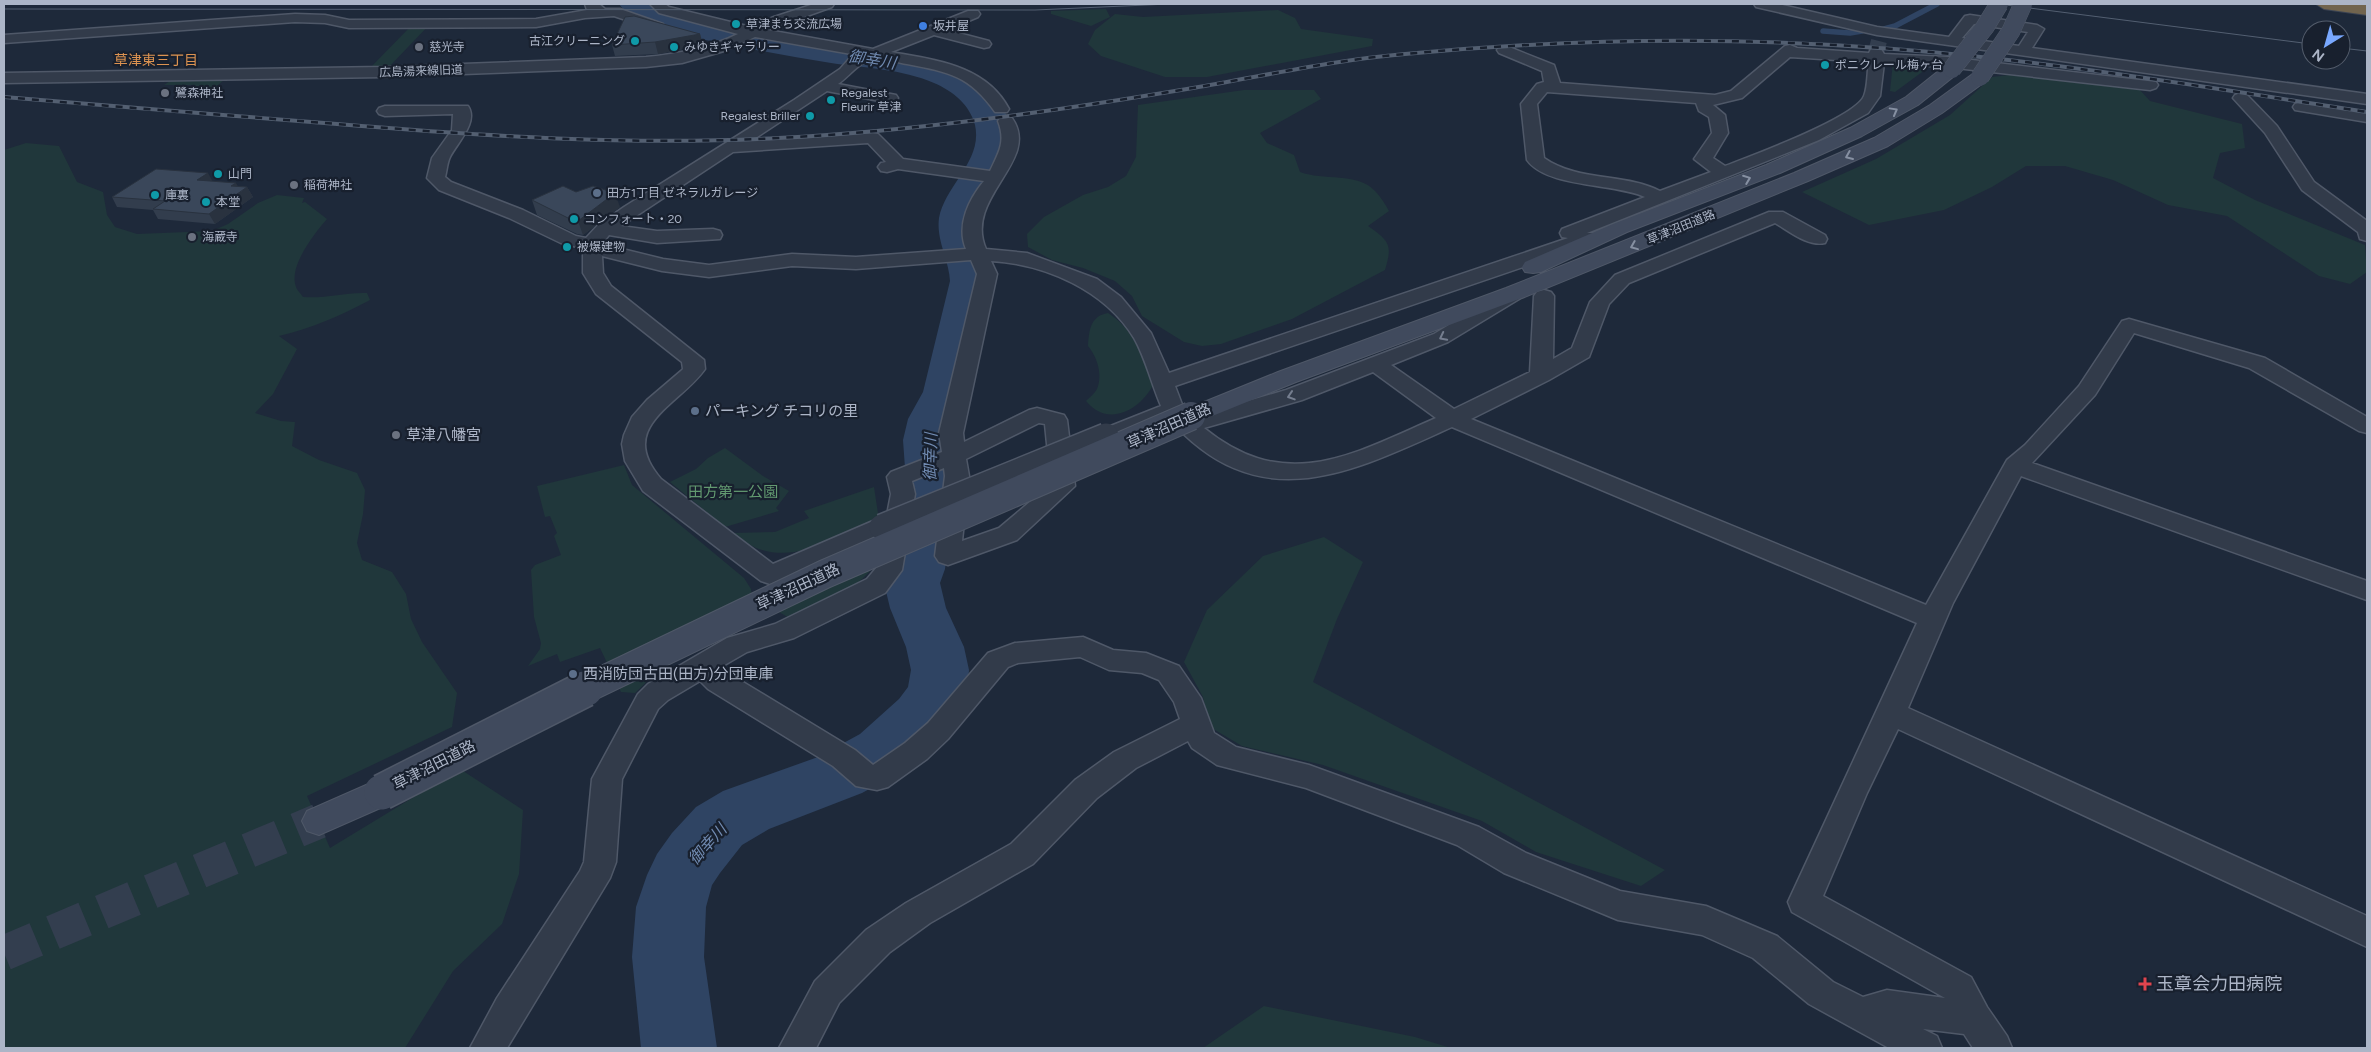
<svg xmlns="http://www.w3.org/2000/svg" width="2371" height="1052" viewBox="0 0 2371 1052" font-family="Figtree,'Noto Sans JP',sans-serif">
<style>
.green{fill:#20373b}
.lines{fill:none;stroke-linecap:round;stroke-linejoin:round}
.stream{stroke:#2f4463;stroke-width:5.5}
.river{fill:#2f4463;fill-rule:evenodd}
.street-tunnel{stroke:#333e4f;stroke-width:16;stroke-dasharray:16 8;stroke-linecap:butt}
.secondary-tunnel{stroke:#333e4f;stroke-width:35;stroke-dasharray:35 18;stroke-linecap:butt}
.street-casing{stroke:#4f5868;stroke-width:3}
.secondary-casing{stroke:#4f5868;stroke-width:2}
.highway-casing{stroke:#3d4554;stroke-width:2}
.street{fill:#323b4a;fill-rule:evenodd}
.secondary{fill:#404a5d;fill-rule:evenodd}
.highway{fill:#71644e;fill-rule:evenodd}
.tram{stroke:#535f71;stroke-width:1}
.rail-casing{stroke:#535f71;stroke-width:4}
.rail{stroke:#18202e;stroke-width:2.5;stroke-dasharray:7;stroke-linecap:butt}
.street-bridge-casing{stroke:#4f5868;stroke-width:28;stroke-linecap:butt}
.secondary-bridge-far2-casing{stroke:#4f5868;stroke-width:19;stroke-linecap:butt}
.secondary-bridge-far1-casing{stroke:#4f5868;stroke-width:30;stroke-linecap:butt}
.secondary-bridge-casing{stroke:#4f5868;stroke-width:38;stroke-linecap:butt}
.street-bridge{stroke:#323b4a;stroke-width:25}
.secondary-bridge-far2{stroke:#404a5d;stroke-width:18}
.secondary-bridge-far1{stroke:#404a5d;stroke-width:28}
.secondary-bridge{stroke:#404a5d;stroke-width:35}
.wall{fill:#323d4d}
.shaded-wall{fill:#29323f}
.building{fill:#3a475a;stroke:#29323f}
.oneway{stroke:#8690a2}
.oneway2{stroke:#757e8f}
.culture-dot{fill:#0f9aa8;stroke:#18202e;stroke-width:2}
.shop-dot{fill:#3f7fe0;stroke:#18202e;stroke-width:2}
.worship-dot{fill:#6b7280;stroke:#18202e;stroke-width:2}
.service-dot{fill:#5c6f8a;stroke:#18202e;stroke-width:2}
.health-dot{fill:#e0444e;stroke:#18202e;stroke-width:2}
.labels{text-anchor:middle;stroke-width:4.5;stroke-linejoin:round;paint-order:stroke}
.far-poi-label{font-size:12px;fill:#acb5c7;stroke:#18202e;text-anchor:start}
.far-street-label{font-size:12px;fill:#acb5c7;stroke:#18202e}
.far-neighbourhood-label{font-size:14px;fill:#dd9351;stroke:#18202e}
.poi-label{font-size:15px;fill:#acb5c7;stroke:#18202e;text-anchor:start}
.street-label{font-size:15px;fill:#acb5c7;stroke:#18202e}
.park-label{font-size:15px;fill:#629970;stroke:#18202e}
.water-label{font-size:16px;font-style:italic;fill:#718bb2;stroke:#18202e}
.near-poi-label{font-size:18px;fill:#acb5c7;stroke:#18202e;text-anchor:start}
</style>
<rect width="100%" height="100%" fill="#1e293a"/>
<!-- green -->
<path class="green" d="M1106,9L1110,17L1091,26L1051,14V11Z
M1278,10L1295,18L1301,29L1373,39L1372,46L1207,77H1165L1101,56L1088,44L1095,30L1115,14L1143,17Z
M413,24H430L387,69H369Z
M1893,62L1933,64L1895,92L1890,91Z
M2026,73L2091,80L2139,89L2150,101L2242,124L2245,148L2220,153L2213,178L2255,200L2365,245L2367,272L2350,284L2319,276L2227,216L2168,205L2113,180L2065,166H2026L1992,187L1944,210L1869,225L1802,192L1876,159L1950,115L1992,77Z
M224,80L206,95L182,96L195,85H164L170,81Z
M1244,90H1314L1321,99L1260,133L1267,143L1294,155L1300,172C1323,181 1358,172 1375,191C1381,197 1385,204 1389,211L1368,226C1389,241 1393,244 1385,270L1292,319L1221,344L1202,346L1184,342L1142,316L1132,296L1115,281L1083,268L1052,260L1028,247L1027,234L1044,217L1083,195L1108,187L1126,176L1136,157L1138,105Z
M26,143L59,146L77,182L103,192L107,215L115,227L137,234L212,231L228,224L258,203L277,195L304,198L302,203L305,202L327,219C315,233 288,266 296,287C297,290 301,294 303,297C325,299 345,292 367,293L370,300C342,315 310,329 279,336L297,349L273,394L255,413L281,421L295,422L292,446L319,460L357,473L365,490L363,514L357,543L362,560L392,572L406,594L411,619L422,642L457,693L452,727L307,796L330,848L460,769L523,810L519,874L502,924L453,971L405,1048H4V150Z
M1108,313C1134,329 1143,357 1153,385C1140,410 1108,428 1086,401C1089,398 1095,393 1097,389C1103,374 1097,357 1088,346C1089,331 1090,316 1108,313Z
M725,448L763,476L789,491L776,508L779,511L725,527L670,482L696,469L708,458Z
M624,465L632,485L744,578L751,589L752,602L725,633L660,669L635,693L621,692L600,648L560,662L557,654L528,666L540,649L541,643L534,617L531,570L535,565L561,555L554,536L557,533L550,516L545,517L537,486Z
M874,487L879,520C843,535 799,563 759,549C750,546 741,538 733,533L775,532L809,518L804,511Z
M1324,537L1363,562L1337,619L1313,682L1665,870L1641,886L1536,852L1482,821L1323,765L1242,746L1210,727L1203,697L1184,662L1207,610L1263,556Z
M876,563C858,591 820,604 791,619L779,612L781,603Z
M1264,1006L1415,1037L1451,1048H1203Z"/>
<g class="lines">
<!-- stream -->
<path class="stream" d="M1884,29L1895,26L1937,4
M1823,31L1850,33L1862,31"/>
<!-- river -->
<path class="river" d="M619,4H653L677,15L725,26L897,53L945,65L965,73L989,91L1006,114L1012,133L1009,151L984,200L978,219L980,238L988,262L992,281L969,392L956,419L951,440L956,482L945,569L940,583L946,608L964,647L969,670L967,691L943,733L904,770L862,793L769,829L742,845L720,873L712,885L706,907L704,957L717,1048H641L632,957L636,907L647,875L657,854L672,833L696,807L723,791L818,757L860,734L899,699L908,687L911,670L906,647L890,608L884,583L891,569L906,482L903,440L908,419L923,392L950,281C949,260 936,240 939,218C945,185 983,161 975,125C970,105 953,91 934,83C902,69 865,68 831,63C787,56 744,48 701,39C673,33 637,29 619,4Z"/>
<!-- street-tunnel -->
<path class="street-tunnel" d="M1876,52L1879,41"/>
<!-- secondary-tunnel -->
<path class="secondary-tunnel" d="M4,953L319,821"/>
<!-- street casing -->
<g class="street-casing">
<path id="street" d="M585,4H599L605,9H620L663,24L665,27L658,31L614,16L585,18L536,27L349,28L325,23L295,22L4,43V35L295,14L325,15L349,20L536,19L587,10Z
M650,4H665L669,7L751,27L774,17L814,4H834L832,7L768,30L873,49L968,11H978L980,14L978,17L947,30L989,41L991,44L989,47L984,48L934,35L891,52C935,60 986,65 1009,109L1007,112H995C970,76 949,72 907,64C898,63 886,58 876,59C861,59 850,76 838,84L896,95L898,98L896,101L890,103L827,91L751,141L872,133L878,134L903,159L990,171C999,152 1006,142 998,121L1000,118H1012C1042,161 963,197 986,249L1027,253L1097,279L1121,297L1151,333L1169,373L1568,238L1562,237L1560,233L1562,229L1645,197C1615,183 1547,188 1527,160L1521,104L1537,84L1544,82L1542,71L1499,53L1497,50L1499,47H1509L1554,65L1560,83L1715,95L1731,91L1785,46L1790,45L1797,48L1869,53L1871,49H1881L1884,54L1947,57L2156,82L2158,85L2156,88L2150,90L1947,67L1884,63L1880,96L1868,113L1819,140L1587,233H1599L1601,237L1599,241L1175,386L1183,407L1193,417L1286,390L1434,334L1505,291L1512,289L1519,291L1522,295L1519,299L1448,342L1391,365L1454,409L1530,372L1534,296L1537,292L1544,290L1551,292L1554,296L1553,359L1572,348L1590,302L1615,275L1769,212H1783L1825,235L1827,239L1825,243C1808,247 1789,231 1775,223L1629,283L1609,304L1589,357L1549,380L1471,419L1926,605L2007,460L2025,445L2079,386L2122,321L2129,319L2136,321L2265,358L2367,417V433L2359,431L2249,368L2134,333L2095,395L2032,463L2367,581V600L2021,476L1953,603L1908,708L2367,916V947L1898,729L1867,793L1823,896L1971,977L1987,1007L2007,1036L2012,1048H1973L1964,1034L1923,1029L1937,1036L1942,1048H1889L1809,1004L1753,958L1702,935L1618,920L1606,915L1504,873L1457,845L1306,788L1217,765L1192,748L1188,741L1136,768L1097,798L1033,864L930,923L890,952L839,1003L816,1048H779L815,981L866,930L906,903L1011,844L1075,780L1114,752L1180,719L1174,702L1159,680L1142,673L1109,670L1080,657L1018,663L1008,667L948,739L927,759L888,787L877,790L856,786L833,766L708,689L700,681L668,700L658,709L622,779L616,862L610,878L507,1048H470L497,998L580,871L584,862L592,779L638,694L648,684L727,638L775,624L867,579L877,567L884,536L770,584L761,581L643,491L625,461L622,444L624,435L632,417L647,400L681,371L683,369L682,362L596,294L583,273V248L563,244L509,218L439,190L427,178L432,158L452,130L453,114L385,116L379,114L377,111L379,108L385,106H468C479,122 457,143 450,157C447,163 447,170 445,177L451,182L523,210L576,236L586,238L598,225L624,207L794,100L840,69L849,59L857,55L755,37L724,51L682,63L646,67L383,77L4,83V73L383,67L646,57C679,54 708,48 738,34L659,13ZM1790,57L1869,62C1867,72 1868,86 1864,96C1855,118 1751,156 1725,166L1713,158L1728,133L1725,115L1713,105L1742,98ZM1547,92L1696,103L1699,111L1709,117L1712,133L1694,159L1711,172L1660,191C1625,173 1578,182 1544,158L1537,104ZM868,143L886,162L881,163L878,167L881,171L887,172L898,169L984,181C969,199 956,225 966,249L856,257L792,254L709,265L663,259L602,244L609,235L657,243L720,239L722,235L720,231L713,229L657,231L621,226L733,152ZM602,256L662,271L709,277L792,266L856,269L971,260L977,274L939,433L942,452L891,472L887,477L891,494L886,520L873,521L773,564L661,479C615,426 680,405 705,369L704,360L611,286L603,273ZM991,261C1045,264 1105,290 1134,338C1145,357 1152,385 1161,406L1098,431L1094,436L1098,441L1106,443L1114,441L1169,419C1259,520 1350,473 1452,427L1917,623L1788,902L1792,912L1945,998L1887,990L1863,997L1833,982L1777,936L1706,906L1620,891L1526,853L1479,827L1309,765L1236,747L1214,733L1201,698L1179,666L1146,653L1113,650L1083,637L1015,643L988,653L928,723L905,743L873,765L855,750L728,673L721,667L747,652L794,638L885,593L902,570L915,494L912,481L944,468L945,476L935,556L939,562L948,565L1017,540L1075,486L1067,420L1064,415L1037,408L1029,410L964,442L963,433L997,274ZM1373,372L1436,418C1353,454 1286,495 1204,428L1302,400ZM1039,423L1045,424L1051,484L999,528L962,541L969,476L966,459Z
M1754,4H1778L1877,27L1949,37L1965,16L1970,15L2037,25L2044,29L2032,48L2367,94V104L1877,35L1756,7ZM1974,24L2028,32L2019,46L1962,38Z
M2241,93L2247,95L2277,126L2314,182L2367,221V241L2360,239L2358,232L2302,190L2265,133L2233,98L2235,95Z
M2301,102L2367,112V122L2295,110L2293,107L2295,104Z"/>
</g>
<!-- secondary casing -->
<g class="secondary-casing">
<path id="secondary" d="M1952,64L1958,65L1960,69L1958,73L1918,105L1862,136L1780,173L1627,232L1541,272L1533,273L1525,272L1522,267L1525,262L1613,224L1766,165L1850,128L1906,97L1946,65Z
M1980,72L1986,73L1989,77L1986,81L1942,113L1888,146L1808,181L1522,298L1296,382L1200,421L1191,424L1182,421L1179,416L1182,411L1278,372L1506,288L1794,173L1874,138L1930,105L1974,73Z
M382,778L394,782L399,792L394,802L319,835L307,831L302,821L307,811Z"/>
</g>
<!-- highway casing -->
<g class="highway-casing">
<path id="highway" d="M2316,4L2367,5V15L2324,9Z"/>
</g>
<!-- street -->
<use href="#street" class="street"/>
<!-- secondary -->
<use href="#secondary" class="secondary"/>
<!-- highway -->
<use href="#highway" class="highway"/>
<!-- tram -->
<path class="tram" d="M1998,4L2311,44
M4,9L1035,10L1169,4
M2341,48L2367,51"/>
<!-- rail casing -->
<g class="rail-casing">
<path id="rail" d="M4,97C115,107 226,115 337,124C484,136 631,146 778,138C917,131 1056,111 1193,88C1264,76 1333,60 1405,54C1567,39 1731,36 1894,49C2053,61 2210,88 2367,112"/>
</g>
<!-- rail -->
<use href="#rail" class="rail"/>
<!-- street-bridge casing -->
<g class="street-bridge-casing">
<path id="street-bridge" d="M882,527L1106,436"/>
</g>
<!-- secondary-bridge-far2 casing -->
<g class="secondary-bridge-far2-casing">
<path id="secondary-bridge-far2" d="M1952,69L1985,27L1999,4
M1980,77L2011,31L2023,4"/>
</g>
<!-- secondary-bridge-far1 casing -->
<g class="secondary-bridge-far1-casing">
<path id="secondary-bridge-far1" d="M583,690L825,574L1191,416"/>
</g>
<!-- secondary-bridge casing -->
<g class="secondary-bridge-casing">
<path id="secondary-bridge" d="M382,792L585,689"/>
</g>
<!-- street-bridge -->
<use href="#street-bridge" class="street-bridge"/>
<!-- secondary-bridge-far2 -->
<use href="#secondary-bridge-far2" class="secondary-bridge-far2"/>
<!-- secondary-bridge-far1 -->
<use href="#secondary-bridge-far1" class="secondary-bridge-far1"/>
<!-- secondary-bridge -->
<use href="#secondary-bridge" class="secondary-bridge"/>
</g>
<!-- wall -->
<path class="wall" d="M700,34L703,45L658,54L615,56L612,45Z
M212,181L238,186L247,187L253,197L215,224L158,219L153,210L117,207L112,197Z
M576,192L620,207L583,235L577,234L537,215L532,200Z"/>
<!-- shaded-wall -->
<path class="shaded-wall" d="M700,34L703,45L658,54L655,42Z
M208,173L213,182L197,180Z
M236,183L241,192L247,187L253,197L215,224L209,214L231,186Z
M615,193L620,207L583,235L578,221Z"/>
<!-- building -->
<path class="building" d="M634,16L700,34L655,42L612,45L625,17Z
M156,169L208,173L197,180L236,183L231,186L247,187L209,214L153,209L165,201L112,197Z
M563,186L576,192L593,186L615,193L578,221L572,220L532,200Z"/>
<!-- one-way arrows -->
<defs><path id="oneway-chevron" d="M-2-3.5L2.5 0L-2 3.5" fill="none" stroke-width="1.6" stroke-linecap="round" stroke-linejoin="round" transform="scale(1.25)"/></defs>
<g class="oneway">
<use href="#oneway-chevron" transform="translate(1894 111) rotate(-29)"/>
<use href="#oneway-chevron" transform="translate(1849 156) rotate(157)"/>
<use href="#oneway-chevron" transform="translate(1747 179) rotate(-21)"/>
<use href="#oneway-chevron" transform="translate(1634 246) rotate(158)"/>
</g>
<g class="oneway2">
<use href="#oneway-chevron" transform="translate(1443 337) rotate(153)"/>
<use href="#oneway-chevron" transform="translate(1291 396) rotate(162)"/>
</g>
<!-- markers -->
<g class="culture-dot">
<circle cx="736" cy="24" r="5"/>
<circle cx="635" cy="41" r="5"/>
<circle cx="674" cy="47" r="5"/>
<circle cx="1825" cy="65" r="5"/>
<circle cx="831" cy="100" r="5"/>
<circle cx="810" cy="116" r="5"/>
<circle cx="218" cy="174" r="5"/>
<circle cx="155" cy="195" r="5"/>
<circle cx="206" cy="202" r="5"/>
<circle cx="574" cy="219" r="5"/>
<circle cx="567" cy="247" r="5"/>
</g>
<circle class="shop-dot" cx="923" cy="26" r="5"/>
<g class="worship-dot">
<circle cx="419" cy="47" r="5"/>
<circle cx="165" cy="93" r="5"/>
<circle cx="294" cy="185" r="5"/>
<circle cx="192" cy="237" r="5"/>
<circle cx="396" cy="435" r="5"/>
</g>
<g class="service-dot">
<circle cx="597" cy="193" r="5"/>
<circle cx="695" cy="411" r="5"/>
<circle cx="573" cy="674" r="5"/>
</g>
<path class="health-dot" d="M2142.5 976.5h5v5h5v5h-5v5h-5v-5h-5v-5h5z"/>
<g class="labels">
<!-- far-poi labels -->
<g class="far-poi-label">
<text x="746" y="28">草津まち交流広場</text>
<text x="933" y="30">坂井屋</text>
<text x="625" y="45" text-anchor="end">古江クリーニング</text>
<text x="429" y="51">慈光寺</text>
<text x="684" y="51">みゆきギャラリー</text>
<text x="1835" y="69">ポニクレール梅ヶ台</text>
<text x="175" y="97">鷺森神社</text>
<text x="841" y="97">Regalest<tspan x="841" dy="14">Fleurir 草津</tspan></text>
<text x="800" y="120" text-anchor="end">Regalest Briller</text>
<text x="228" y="178">山門</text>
<text x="304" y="189">稲荷神社</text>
<text x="607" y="197">田方1丁目 ゼネラルガレージ</text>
<text x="165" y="199">庫裏</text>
<text x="216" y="206">本堂</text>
<text x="584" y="223">コンフォート・20</text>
<text x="202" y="241">海蔵寺</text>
<text x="577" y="251">被爆建物</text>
</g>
<!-- far-street labels -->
<g class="far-street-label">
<text transform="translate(421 71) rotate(-2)" y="4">広島湯来線旧道</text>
<text transform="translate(1681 227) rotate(-22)" y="4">草津沼田道路</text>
</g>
<!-- far-neighbourhood labels -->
<g class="far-neighbourhood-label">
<text x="156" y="65">草津東三丁目</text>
</g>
<!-- poi labels -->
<g class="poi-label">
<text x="705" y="416">パーキング チコリの里</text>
<text x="406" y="440">草津八幡宮</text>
<text x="583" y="679">西消防団古田(田方)分団車庫</text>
</g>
<!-- street labels -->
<g class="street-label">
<text transform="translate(1169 426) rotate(-24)" y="5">草津沼田道路</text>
<text transform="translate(798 587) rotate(-25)" y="5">草津沼田道路</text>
<text transform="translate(434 765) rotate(-27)" y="5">草津沼田道路</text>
</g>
<!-- park labels -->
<g class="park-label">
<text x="733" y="497">田方第一公園</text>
</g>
<!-- water labels -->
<g class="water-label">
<text transform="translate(872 59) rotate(9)" y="6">御幸川</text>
<text transform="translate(930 457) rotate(-89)" y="6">御幸川</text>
<text transform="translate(707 844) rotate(-48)" y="6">御幸川</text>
</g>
<!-- near-poi labels -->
<g class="near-poi-label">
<text x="2156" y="990">玉章会力田病院</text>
</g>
</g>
<!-- border -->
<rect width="2371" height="1052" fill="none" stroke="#acb5c7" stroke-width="10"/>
<!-- north arrow -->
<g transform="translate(2326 45) rotate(217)"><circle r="24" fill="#18202e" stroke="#535c6b"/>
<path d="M0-4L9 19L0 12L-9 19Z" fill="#79a8ff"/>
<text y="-8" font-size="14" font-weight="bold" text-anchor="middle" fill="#acb5c7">N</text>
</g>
</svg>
